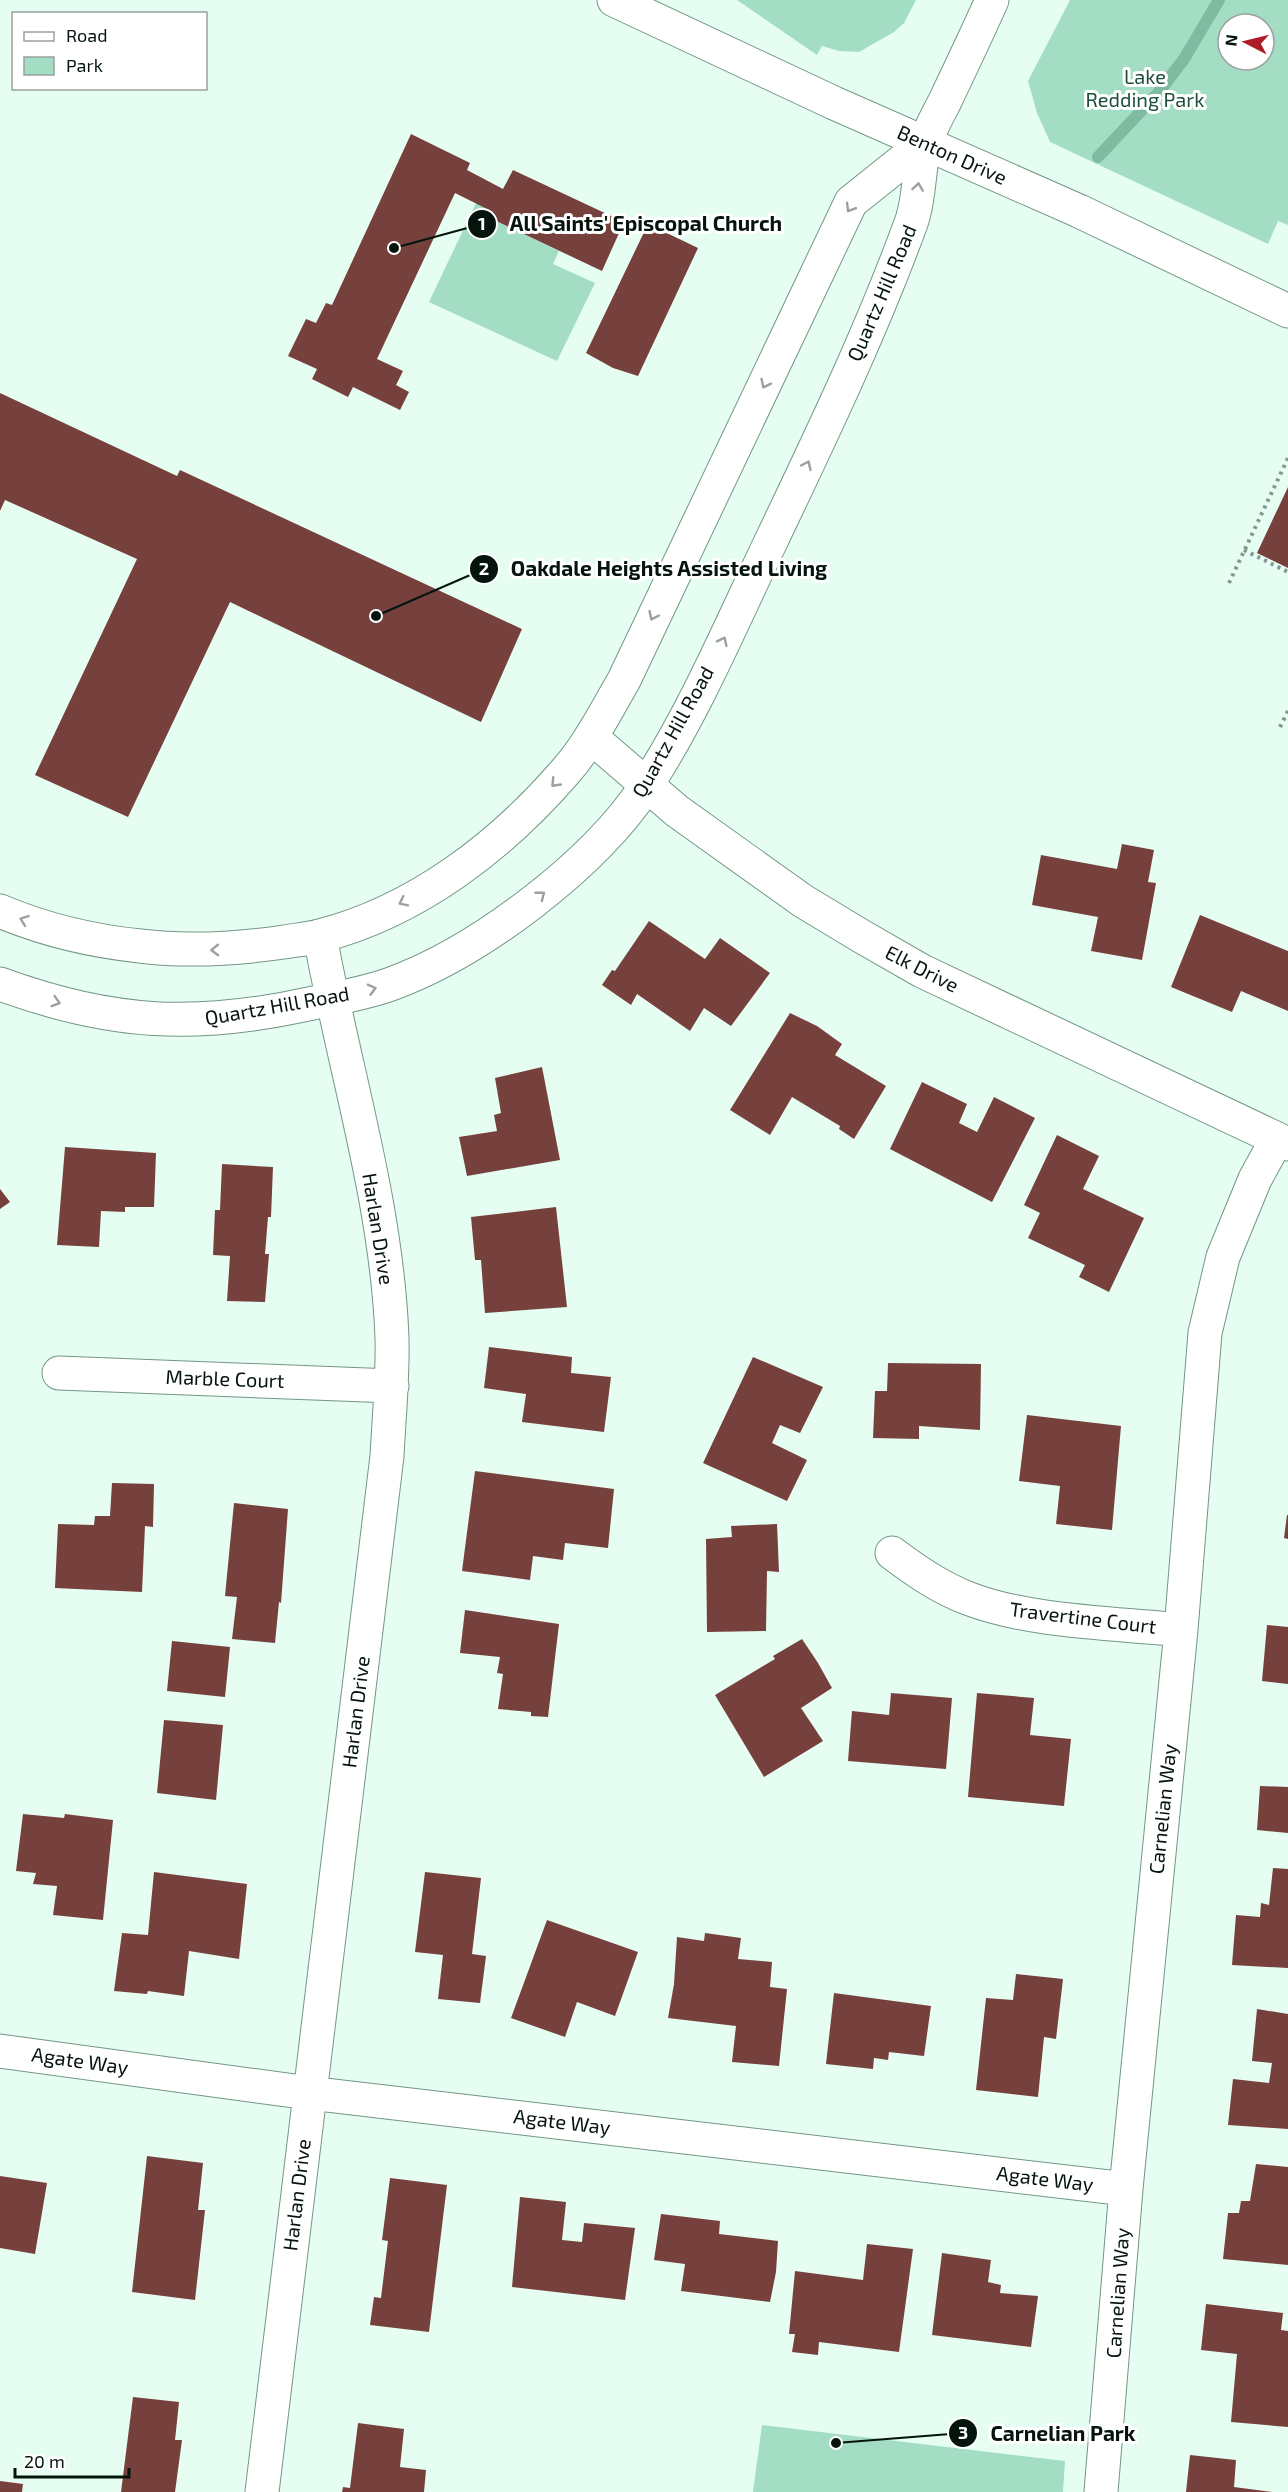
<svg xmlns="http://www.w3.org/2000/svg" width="1288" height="2492" viewBox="0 0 1288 2492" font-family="'Exo 2',sans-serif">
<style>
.green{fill:#a3dec4;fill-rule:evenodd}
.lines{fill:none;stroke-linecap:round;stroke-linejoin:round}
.stream{stroke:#7ebca1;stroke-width:12}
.building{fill:#76403d}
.minor-casing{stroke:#729786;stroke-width:35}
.major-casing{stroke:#729786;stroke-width:35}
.path{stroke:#84978f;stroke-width:4;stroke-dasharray:3 4.5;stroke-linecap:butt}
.minor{stroke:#fff;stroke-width:33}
.major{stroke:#fff;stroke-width:33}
.oneway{stroke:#9ba19f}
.labels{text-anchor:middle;stroke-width:6;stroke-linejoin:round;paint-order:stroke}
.park-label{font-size:20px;fill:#1d4f3c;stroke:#fff}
.street-label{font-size:20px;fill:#06140e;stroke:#fff}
.leader{fill:none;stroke:#06140e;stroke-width:2}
.callout-dot{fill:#06140e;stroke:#fff;stroke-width:2}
.mark-label{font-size:18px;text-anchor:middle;font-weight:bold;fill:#fff}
.callout-label{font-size:21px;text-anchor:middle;font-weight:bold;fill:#06140e;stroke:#fff;stroke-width:6;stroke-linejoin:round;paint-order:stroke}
</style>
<rect width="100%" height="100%" fill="#e6fdf2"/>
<!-- green -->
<path class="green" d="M737,0H916L904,23L894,32L859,52L839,51L822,46L817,55Z
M1070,0H1288V225L1278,221L1268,244L1050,142L1037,113L1028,81ZM1228,24H1264V60H1228Z
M476,203L493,212L490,218L559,251L553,264L595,283L557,361L429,302Z
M762,2425L1065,2461L1063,2492H753Z"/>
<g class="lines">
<!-- stream -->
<path class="stream" d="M1098,157L1158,93L1184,59L1219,0"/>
</g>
<!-- building -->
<path class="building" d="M411,134L470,163L467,170L503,189L513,170L624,222L602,271L490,218L493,212L455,193L377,359L403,371L396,385L409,392L400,410L353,387L348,397L312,379L317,369L288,356L306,319L316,323L326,303L332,305Z
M648,224L698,248L638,376L613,368L586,353Z
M0,393L177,476L180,470L522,629L481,722L230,602L128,817L35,775L137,559L5,500L0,511Z
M1288,487V568L1257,553Z
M1122,844L1154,850L1148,882L1156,883L1142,960L1091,951L1098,917L1032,905L1041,855L1117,869Z
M1200,915L1288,951V1011L1241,991L1232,1012L1171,987Z
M649,921L705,959L720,938L770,973L731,1026L704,1008L690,1031L637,994L631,1005L602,985L612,970L615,971Z
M790,1013L817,1026L842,1044L835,1055L886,1086L854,1139L839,1129L840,1126L792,1097L770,1135L730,1110Z
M542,1067L560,1160L467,1176L459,1137L497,1131L494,1115L501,1113L495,1078Z
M922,1082L967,1104L959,1123L977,1132L994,1097L1035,1118L992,1202L890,1149Z
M1057,1135L1099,1156L1083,1189L1144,1218L1109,1292L1079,1277L1085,1265L1028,1238L1040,1213L1024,1205Z
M65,1147L156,1153L154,1207H125V1212L101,1211L99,1247L57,1245Z
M222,1164L273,1167L271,1217H268L265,1254H269L265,1302L227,1301L230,1256L213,1255L215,1210H220Z
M0,1189L10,1202L0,1209Z
M556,1207L567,1307L485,1313L481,1260H475L471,1217Z
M489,1347L572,1357L571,1373L611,1377L604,1432L522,1422L526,1394L484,1388Z
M753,1357L823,1387L800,1433L780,1425L772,1443L807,1460L787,1501L703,1463Z
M888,1363L981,1364L980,1430L919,1426V1439L873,1438L875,1391H887Z
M1027,1415L1121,1426L1112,1530L1056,1524L1060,1486L1019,1481Z
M475,1471L614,1489L608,1548L565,1543L563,1560L533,1556L530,1580L462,1571Z
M112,1483L154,1484L153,1527L145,1526L142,1592L55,1588L58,1524L94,1525L95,1516H110Z
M234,1503L288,1509L281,1603L279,1602L275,1643L232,1639L237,1597L225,1596Z
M1287,1515H1288V1539L1284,1538Z
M777,1524L779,1572L767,1571L766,1631L707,1632L706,1539L732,1537L731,1526Z
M465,1610L559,1624L548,1717L531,1716V1712L498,1709L503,1674L497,1673L500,1657L460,1653Z
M1267,1625L1288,1627V1684L1262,1681Z
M802,1639L818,1663L832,1688L801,1708L823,1741L764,1777L715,1695L775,1659L773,1656Z
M172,1641L230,1647L225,1697L167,1691Z
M891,1693L952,1698L946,1769L848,1761L852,1711L889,1715Z
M977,1693L1034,1698L1030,1735L1071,1739L1064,1806L968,1797Z
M164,1720L223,1725L216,1800L157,1793Z
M1260,1786L1288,1787V1833L1257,1830Z
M23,1814L64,1818L65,1814L113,1820L103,1920L53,1915L57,1886L33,1884L36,1873L16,1871Z
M1273,1868L1288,1869V1968L1232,1965L1236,1915L1260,1917L1261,1903L1269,1905Z
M154,1872L247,1884L239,1959L189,1951L184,1996L148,1991L147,1994L114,1991L122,1933L148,1935Z
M425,1872L481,1878L472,1954L486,1956L480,2003L438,1999L443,1955L415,1952Z
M547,1920L638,1952L615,2016L577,2002L565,2037L511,2018Z
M705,1933L741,1938L738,1959L772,1962L770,1987L787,1989L779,2066L732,2062L736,2026L668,2018L674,1984L677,1937L704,1941Z
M1016,1974L1063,1979L1056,2039L1044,2037L1038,2097L976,2090L986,1998L1013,2000Z
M834,1993L931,2006L924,2056L889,2052L888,2060L874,2058L873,2069L826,2064Z
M1257,2009L1288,2014V2129L1228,2125L1233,2079L1269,2083L1272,2063L1252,2061Z
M147,2156L203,2163L198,2210H205L195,2300L132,2292Z
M1256,2164L1288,2167V2265L1223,2259L1228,2213H1239L1241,2201H1250Z
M0,2176L47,2183L35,2254L0,2248Z
M390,2178L447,2185L429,2332L370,2325L374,2297L381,2298L388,2241L382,2240Z
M520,2197L566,2202L562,2240L582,2242L584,2223L635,2228L625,2300L512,2287Z
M661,2214L720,2221L719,2234L778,2241L776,2272L770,2302L681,2291L685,2264L654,2260Z
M867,2244L913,2249L899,2352L819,2342L818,2355L792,2352L795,2334H789L795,2271L863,2280Z
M942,2253L991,2260L988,2282L1001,2285L1000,2293L1038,2296L1031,2347L932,2335Z
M1206,2304L1283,2313L1281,2330L1288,2331V2427L1231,2422L1237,2354L1201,2350Z
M133,2397L179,2402L175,2440H182L175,2492H121Z
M358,2423L404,2429L400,2467L426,2470L424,2492H342L343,2487L350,2488Z
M1190,2455L1236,2460L1234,2487L1272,2492H1186Z
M0,2481L23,2484L22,2492H0Z"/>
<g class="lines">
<!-- minor casing -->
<g class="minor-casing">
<path id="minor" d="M614,0L834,103L1079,211L1288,311
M591,737L677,811L803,901L861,936L922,971L1288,1144
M59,1373L392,1386
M892,1553C916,1571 939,1587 967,1598C1028,1622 1114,1623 1181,1630
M0,2051L309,2093L1126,2189
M262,2492L387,1456C389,1417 393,1378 392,1338C387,1202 344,1069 320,936
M1101,2492L1126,2189L1181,1630L1205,1333L1223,1257L1255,1179L1277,1139"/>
</g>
<!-- major casing -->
<g class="major-casing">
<path id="major" d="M0,911C45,930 92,941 140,946C189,952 236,949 284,942C296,940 309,939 320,936C417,911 501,846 565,772C589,745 606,711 624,680L851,202L925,143
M0,984C112,1025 197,1029 313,1003C339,998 366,993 391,984C479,952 594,865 646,786C695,711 734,618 773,537C822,434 872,330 911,223C920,199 918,170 925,145C929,130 938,115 945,101C961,67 977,34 992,0"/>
</g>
<!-- path -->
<path class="path" d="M1244,550L1288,572
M1229,583L1288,458
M1280,727L1288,711"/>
<!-- minor -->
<use href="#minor" class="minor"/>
<!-- major -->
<use href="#major" class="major"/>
</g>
<!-- one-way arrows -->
<defs><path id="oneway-chevron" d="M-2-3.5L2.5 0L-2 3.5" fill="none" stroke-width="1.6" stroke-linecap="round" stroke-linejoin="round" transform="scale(1.5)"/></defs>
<g class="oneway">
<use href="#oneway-chevron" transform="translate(918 187) rotate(-81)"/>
<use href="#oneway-chevron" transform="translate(850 208) rotate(121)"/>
<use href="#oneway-chevron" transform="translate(765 384) rotate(116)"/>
<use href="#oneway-chevron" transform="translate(807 465) rotate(-65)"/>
<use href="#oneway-chevron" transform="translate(653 616) rotate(115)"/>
<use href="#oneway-chevron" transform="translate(723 641) rotate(-64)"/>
<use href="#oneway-chevron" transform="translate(555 783) rotate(134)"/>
<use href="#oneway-chevron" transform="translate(541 895) rotate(-38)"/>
<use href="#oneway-chevron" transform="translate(403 902) rotate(154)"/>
<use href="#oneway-chevron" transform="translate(24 920) rotate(-160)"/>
<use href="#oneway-chevron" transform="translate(215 950) rotate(179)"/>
<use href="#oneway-chevron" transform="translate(372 989) rotate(-15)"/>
<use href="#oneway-chevron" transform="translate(56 1002) rotate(17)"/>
</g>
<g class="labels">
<!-- park labels -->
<g class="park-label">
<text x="1145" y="84">Lake<tspan x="1145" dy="23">Redding Park</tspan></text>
</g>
<!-- street labels -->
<g class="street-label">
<text transform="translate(952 155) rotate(24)" y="7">Benton Drive</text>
<text transform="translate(882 293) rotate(-67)" y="7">Quartz Hill Road</text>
<text transform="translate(673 732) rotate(-61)" y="7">Quartz Hill Road</text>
<text transform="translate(922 969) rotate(27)" y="7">Elk Drive</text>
<text transform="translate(277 1006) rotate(-10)" y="7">Quartz Hill Road</text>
<text transform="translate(378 1229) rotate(81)" y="7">Harlan Drive</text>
<text transform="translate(225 1379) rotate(2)" y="7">Marble Court</text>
<text transform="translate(1083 1618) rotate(7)" y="7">Travertine Court</text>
<text transform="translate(356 1712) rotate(-83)" y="7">Harlan Drive</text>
<text transform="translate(1163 1809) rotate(-84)" y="7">Carnelian Way</text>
<text transform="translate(80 2061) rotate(8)" y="7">Agate Way</text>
<text transform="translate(562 2122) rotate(7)" y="7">Agate Way</text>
<text transform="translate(1045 2179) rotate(7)" y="7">Agate Way</text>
<text transform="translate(297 2195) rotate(-83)" y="7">Harlan Drive</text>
<text transform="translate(1118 2293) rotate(-86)" y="7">Carnelian Way</text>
</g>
</g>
<!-- callouts -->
<path class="leader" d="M394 248L482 224M376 616L484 569M836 2443L963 2433"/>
<g class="callout-dot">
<circle cx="394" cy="248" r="6"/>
<circle cx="376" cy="616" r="6"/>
<circle cx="836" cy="2443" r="6"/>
<circle cx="482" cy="224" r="15"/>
<circle cx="484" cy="569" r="15"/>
<circle cx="963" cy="2433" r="15"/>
</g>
<g class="mark-label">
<text x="482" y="230">1</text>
<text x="484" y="575">2</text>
<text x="963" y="2439">3</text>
</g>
<g class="callout-label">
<text x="646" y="231">All Saints' Episcopal Church</text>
<text x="669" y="576">Oakdale Heights Assisted Living</text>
<text x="1063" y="2441">Carnelian Park</text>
</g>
<!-- legend -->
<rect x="12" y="12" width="195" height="78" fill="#ffffff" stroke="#9ba19f" stroke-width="1.5"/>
<rect x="24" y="32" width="30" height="9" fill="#ffffff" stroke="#9ba19f" stroke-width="1.5"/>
<text x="66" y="42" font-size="18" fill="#06140e">Road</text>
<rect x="24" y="57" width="30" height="18" fill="#a3dec4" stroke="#9ba19f" stroke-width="1.5"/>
<text x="66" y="72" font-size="18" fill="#06140e">Park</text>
<!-- north arrow -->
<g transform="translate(1246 42) rotate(277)"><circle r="28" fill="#ffffff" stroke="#9ba19f" stroke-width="1.5"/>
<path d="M0-4.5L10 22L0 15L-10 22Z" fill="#af1c29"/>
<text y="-9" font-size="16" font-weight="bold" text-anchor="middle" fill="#06140e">N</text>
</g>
<!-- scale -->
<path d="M15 2468v9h114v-9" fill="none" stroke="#06140e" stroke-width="3"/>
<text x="24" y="2468" font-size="18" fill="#06140e" stroke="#ffffff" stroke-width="4.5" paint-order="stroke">20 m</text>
</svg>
